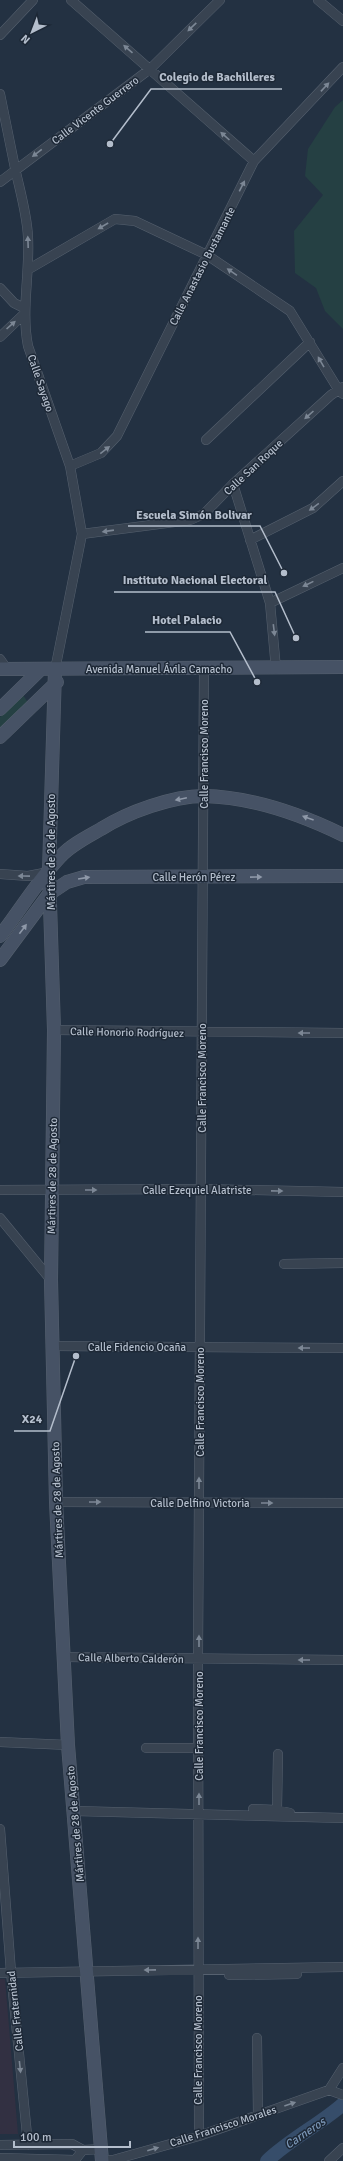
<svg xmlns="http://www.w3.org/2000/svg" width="343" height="2161" viewBox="0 0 343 2161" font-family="Signika,sans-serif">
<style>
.medical{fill:#323042}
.green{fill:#254043}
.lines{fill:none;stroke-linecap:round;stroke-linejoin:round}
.river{stroke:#364d6a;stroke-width:14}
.street-casing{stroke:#56616f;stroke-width:10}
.secondary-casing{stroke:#56616f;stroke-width:14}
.street{stroke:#384351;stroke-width:9}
.secondary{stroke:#465265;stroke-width:13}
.oneway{fill:#7c8795}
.oneway2{fill:#8e98a8}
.labels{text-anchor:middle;stroke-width:3;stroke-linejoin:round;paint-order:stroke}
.street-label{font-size:11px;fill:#b4becc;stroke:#1d2836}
.water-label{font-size:12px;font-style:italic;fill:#7a95b5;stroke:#1d2836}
.leader{fill:none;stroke:#b4becc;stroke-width:1.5}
.callout-dot{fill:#b4becc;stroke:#1d2836;stroke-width:1.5}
.callout-label{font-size:12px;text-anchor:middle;font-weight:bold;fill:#b4becc;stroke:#1d2836;stroke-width:3;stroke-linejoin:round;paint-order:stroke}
</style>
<rect width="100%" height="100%" fill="#233142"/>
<!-- medical -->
<path class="medical" d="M0,1979H5L18,2134H0Z"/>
<!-- green -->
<path class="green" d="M343,100V329L325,311L316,288L295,273L294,231L323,195L305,176L308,149L335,107Z
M23,695L29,704L0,732V717Z"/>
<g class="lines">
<!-- river -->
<path class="river" d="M267,2161C290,2139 319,2125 343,2104"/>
<!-- street casing -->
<g class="street-casing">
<path id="street" d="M71,0L254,161
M318,0L343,21
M0,35L33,0
M0,94C5,119 10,143 15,168C20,191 27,214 28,237C30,274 21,310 28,346L70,466L82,534L55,670
M0,182L150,69L220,0
M29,269L115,219L135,221L207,255L290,311L338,389L343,394
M0,288L14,303L24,308
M0,337L24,314
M206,440L310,342
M70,466L101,453L117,436L254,161L343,67
M233,484L270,603L276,669
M82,534L190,520L204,514L233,484L331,395L343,387
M250,540L313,508L343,481
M270,603L343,568
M0,659L7,669
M0,874L28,876L49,872
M54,1030L343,1033
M0,1190L201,1189L343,1192
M0,1218L51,1280
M284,1264L343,1263
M52,1346L343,1348
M56,1502L343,1503
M63,1657L343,1660
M0,1742L68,1745
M146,1748H199
M253,1809L277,1810L290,1813
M277,1810L278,1754
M75,1811L343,1818
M0,1829L11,1972L28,2145
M0,1973L343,1967
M229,1975L297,1974
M257,2038L258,2115
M329,2090L343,2068
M199,2136L198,1659L204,669
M0,2145L72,2144L83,2150L101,2149
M0,2158L75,2160L83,2150
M102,2160H113L199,2136L329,2090L343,2095
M329,2161L343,2148"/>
</g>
<!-- secondary casing -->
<g class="secondary-casing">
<path id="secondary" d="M0,669L343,667
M55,670L49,872L54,1030L51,1280L56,1502L68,1745L102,2161
M0,709L41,669
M0,737L57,682
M0,936C20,910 38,880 61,856C71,845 87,837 101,829C128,812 172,796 204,796C252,797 300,814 343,835
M0,960L49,894L67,882L84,877L343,876"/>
</g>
<!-- street -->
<use href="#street" class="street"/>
<!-- secondary -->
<use href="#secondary" class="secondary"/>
</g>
<!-- one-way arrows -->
<defs><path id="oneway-solid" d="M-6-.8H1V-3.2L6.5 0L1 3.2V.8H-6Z"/></defs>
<g class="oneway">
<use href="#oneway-solid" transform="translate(192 27) rotate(136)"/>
<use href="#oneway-solid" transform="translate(128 49) rotate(-139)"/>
<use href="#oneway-solid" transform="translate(325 87) rotate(-47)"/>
<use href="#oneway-solid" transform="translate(225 136) rotate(-138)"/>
<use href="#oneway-solid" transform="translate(37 153) rotate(143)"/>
<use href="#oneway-solid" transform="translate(242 186) rotate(-63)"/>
<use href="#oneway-solid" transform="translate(103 226) rotate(150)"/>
<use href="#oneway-solid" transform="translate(28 242) rotate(-92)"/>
<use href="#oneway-solid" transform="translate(232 272) rotate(-146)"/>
<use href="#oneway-solid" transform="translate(11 325) rotate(-42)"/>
<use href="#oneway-solid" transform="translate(321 362) rotate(-120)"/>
<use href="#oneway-solid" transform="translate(309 415) rotate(138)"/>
<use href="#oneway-solid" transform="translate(105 450) rotate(-38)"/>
<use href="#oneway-solid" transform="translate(314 507) rotate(144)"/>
<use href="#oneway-solid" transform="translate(108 531) rotate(172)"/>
<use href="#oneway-solid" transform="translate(308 584) rotate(154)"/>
<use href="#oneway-solid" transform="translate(274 630) rotate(83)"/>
<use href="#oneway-solid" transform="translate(24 876) rotate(-179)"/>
<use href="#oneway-solid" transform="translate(304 1033) rotate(-180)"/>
<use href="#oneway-solid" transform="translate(91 1190)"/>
<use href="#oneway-solid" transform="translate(277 1191) rotate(1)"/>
<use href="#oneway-solid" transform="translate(304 1348) rotate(-180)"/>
<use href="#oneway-solid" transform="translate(199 1483) rotate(-90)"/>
<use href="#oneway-solid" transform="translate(95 1502)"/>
<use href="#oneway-solid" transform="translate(267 1503)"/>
<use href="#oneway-solid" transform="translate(199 1641) rotate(-90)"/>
<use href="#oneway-solid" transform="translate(304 1660) rotate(-180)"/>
<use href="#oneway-solid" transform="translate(199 1799) rotate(-90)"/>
<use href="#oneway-solid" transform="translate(198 1943) rotate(-90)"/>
<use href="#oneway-solid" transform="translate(150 1970) rotate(179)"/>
<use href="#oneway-solid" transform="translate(20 2067) rotate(84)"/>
<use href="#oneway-solid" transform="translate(290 2104) rotate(-19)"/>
<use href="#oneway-solid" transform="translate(153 2149) rotate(-16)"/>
</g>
<g class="oneway2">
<use href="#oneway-solid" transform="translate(181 799) rotate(168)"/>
<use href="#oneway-solid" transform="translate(308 818) rotate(-160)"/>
<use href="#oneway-solid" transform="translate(256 877) rotate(-1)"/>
<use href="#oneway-solid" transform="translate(84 878) rotate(-9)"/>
<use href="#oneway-solid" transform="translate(23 929) rotate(-53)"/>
</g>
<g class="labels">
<!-- street labels -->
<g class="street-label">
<text transform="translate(95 110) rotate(-37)" y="4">Calle Vicente Guerrero</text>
<text transform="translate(202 266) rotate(-63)" y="4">Calle Anastasio Bustamante</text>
<text transform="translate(41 383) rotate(71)" y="4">Calle Sayago</text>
<text transform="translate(253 467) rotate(-43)" y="4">Calle San Roque</text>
<text x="159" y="673">Avenida Manuel Ávila Camacho</text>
<text transform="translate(204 754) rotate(-90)" y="4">Calle Francisco Moreno</text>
<text transform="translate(51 852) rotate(-90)" y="4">Mártires de 28 de Agosto</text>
<text x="194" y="881">Calle Herón Pérez</text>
<text transform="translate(127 1032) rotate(1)" y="4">Calle Honorio Rodríguez</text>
<text transform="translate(202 1078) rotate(-90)" y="4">Calle Francisco Moreno</text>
<text transform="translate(52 1176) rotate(-89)" y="4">Mártires de 28 de Agosto</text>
<text x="197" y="1194">Calle Ezequiel Alatriste</text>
<text x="137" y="1351">Calle Fidencio Ocaña</text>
<text transform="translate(200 1402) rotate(-90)" y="4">Calle Francisco Moreno</text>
<text transform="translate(57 1500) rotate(-92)" y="4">Mártires de 28 de Agosto</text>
<text x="200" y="1507">Calle Delfino Victoria</text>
<text transform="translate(131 1658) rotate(1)" y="4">Calle Alberto Calderón</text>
<text transform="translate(199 1726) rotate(-90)" y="4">Calle Francisco Moreno</text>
<text transform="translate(75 1824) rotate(-95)" y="4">Mártires de 28 de Agosto</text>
<text transform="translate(15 2011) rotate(-96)" y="4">Calle Fraternidad</text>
<text transform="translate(198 2050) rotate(-90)" y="4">Calle Francisco Moreno</text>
<text transform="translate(223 2126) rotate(-18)" y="4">Calle Francisco Morales</text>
</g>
<!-- water labels -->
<g class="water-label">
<text transform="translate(305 2133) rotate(-34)" y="4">Carneros</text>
</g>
</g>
<!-- callouts -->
<path class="leader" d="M110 144L151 89H282M284 573L260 526H128M296 638L275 592H114M257 682L230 632H145M76 1356L50 1431H14"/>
<g class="callout-dot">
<circle cx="110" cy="144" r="4"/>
<circle cx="284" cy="573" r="4"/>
<circle cx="296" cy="638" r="4"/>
<circle cx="257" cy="682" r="4"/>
<circle cx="76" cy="1356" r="4"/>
</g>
<g class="callout-label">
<text x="217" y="81">Colegio de Bachilleres</text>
<text x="194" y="519">Escuela Simón Bolivar</text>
<text x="195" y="584">Instituto Nacional Electoral</text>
<text x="187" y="624">Hotel Palacio</text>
<text x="32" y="1423">X24</text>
</g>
<!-- north arrow -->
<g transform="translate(32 32) rotate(222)" stroke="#1d2836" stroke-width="3" paint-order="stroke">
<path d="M0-3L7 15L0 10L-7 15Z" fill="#b4becc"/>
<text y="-6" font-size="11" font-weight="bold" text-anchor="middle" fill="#b4becc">N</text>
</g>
<!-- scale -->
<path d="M14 2141v6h116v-6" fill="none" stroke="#b4becc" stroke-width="2"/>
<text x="20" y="2141" font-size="12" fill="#b4becc" stroke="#1d2836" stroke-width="3" paint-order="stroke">100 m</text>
</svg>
